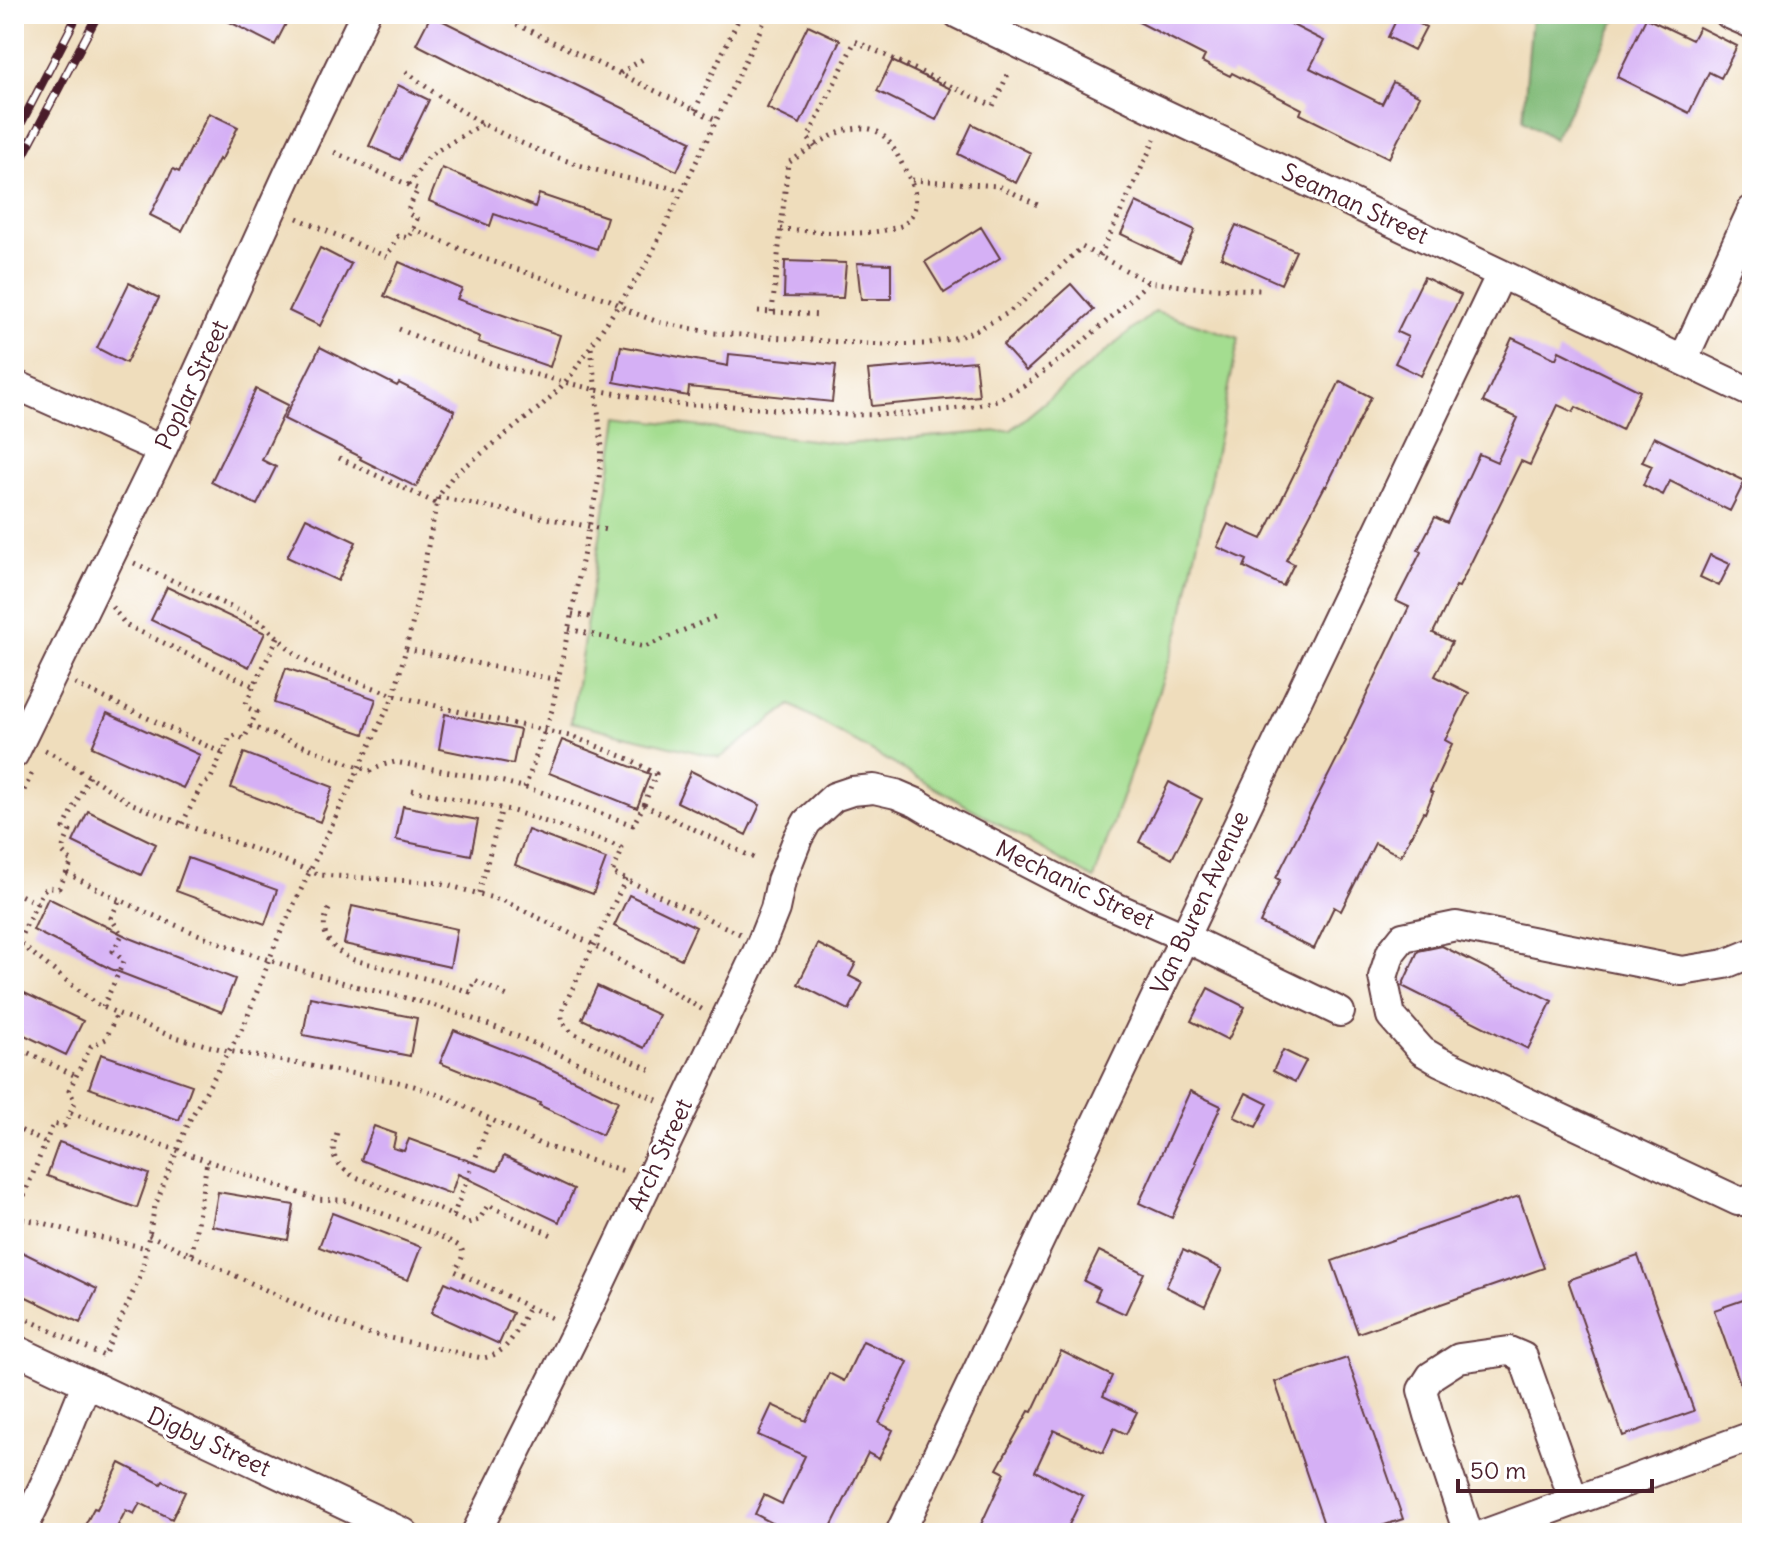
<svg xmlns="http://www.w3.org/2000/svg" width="1766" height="1547" viewBox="0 0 1766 1547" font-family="Delius,sans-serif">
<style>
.green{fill:#a4dd90;stroke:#777e5e;stroke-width:2}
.forest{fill:#83bc7a;stroke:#666e52;stroke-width:2}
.building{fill:#d5b0f5}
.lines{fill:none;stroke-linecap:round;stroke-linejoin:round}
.minor-casing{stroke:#633c41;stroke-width:32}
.path{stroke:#633c41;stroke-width:5;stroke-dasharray:2 6;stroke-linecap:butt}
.minor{stroke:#fff;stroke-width:28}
.rail-casing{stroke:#4a1f2b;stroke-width:9}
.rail{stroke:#fff;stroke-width:6;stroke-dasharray:18;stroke-linecap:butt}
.labels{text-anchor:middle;stroke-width:6;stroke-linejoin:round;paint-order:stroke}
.street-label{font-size:24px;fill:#4a1f2b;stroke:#fff}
</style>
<rect width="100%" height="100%" fill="#fff"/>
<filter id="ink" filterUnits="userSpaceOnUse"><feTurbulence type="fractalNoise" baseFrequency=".0125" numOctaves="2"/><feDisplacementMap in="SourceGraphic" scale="16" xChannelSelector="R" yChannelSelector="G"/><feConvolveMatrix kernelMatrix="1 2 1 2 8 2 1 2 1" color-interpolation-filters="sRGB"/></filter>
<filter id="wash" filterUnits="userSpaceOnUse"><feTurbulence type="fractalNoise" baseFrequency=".006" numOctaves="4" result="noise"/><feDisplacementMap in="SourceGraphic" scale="32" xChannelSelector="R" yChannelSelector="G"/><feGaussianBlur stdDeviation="1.8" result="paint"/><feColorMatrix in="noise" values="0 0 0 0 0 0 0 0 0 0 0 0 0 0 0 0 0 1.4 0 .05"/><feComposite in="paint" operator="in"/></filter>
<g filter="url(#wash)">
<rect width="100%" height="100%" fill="#efddbc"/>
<!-- green -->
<path class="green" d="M1155,311L1239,338L1180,629L1094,879L791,705L720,758L571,722L619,417L845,444L1011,430Z"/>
<!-- forest -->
<path class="forest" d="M1532,14H1619L1554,139L1523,120Z"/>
<g id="blocks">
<!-- building -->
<path class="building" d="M214,14H291L275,45Z
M1123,14H1271L1324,41L1310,68L1382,104L1393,82L1420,96L1389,158L1300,114L1302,109L1232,73L1230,76L1202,62L1205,56Z
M1399,14L1426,27L1414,50L1388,37Z
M431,15L544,71L545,70L691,141L677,171L530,102L416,44Z
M1646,18L1692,40L1699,27L1737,46L1721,78L1709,72L1689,113L1617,77Z
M808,25L840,40L800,124L767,108Z
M892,61L951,89L936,120L877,91Z
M398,85L429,100L400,160L369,146Z
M209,113L238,127L221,161L219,159L182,231L150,215L173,169L179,172Z
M972,124L1031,153L1016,183L958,154Z
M442,168L535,207L539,194L607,217L597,249L494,214L490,226L429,201Z
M1136,202L1195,230L1180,262L1121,234Z
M1236,225L1296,251L1281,284L1221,257Z
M981,227L1000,258L944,293L925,262Z
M320,248L351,264L320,326L289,311Z
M785,261L846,263L843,298L784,297Z
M399,262L462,289L457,299L560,335L550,367L478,342L480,337L384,296Z
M857,263L891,264V299H861Z
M1424,277L1461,295L1421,376L1395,363L1408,337L1397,332Z
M129,283L159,298L126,363L97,348Z
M1071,284L1094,310L1026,371L1003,345Z
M1512,338L1556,359L1559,351L1640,391L1622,430L1576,407L1573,412L1558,405L1530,465L1521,461L1459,587L1456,586L1433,633L1452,642L1435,676L1469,693L1445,740L1452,744L1430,791L1433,793L1425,813L1423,812L1401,856L1375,843L1341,911L1334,907L1314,949L1260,923L1280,880L1276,878L1346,741L1345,740L1409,607L1396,601L1421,552L1418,550L1435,517L1447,523L1479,454L1497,462L1518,418L1483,402Z
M621,346L728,366L729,354L836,365L832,402L689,387L688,396L614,382Z
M320,347L397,386L399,383L455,411L416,487L360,459L361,457L284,419Z
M975,361L979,396L872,406L868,370Z
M1340,381L1371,397L1326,487L1325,486L1286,560L1294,564L1283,586L1244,567L1247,560L1217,547L1228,524L1262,539Z
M256,389L288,405L262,460L276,467L257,505L211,482Z
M1654,437L1745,481L1730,511L1670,481L1663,495L1643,485L1652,466L1642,462Z
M306,518L356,542L338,581L287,557Z
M1710,555L1730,564L1719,586L1700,577Z
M167,587L265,633L249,667L151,620Z
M286,668L376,699L364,734L274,703Z
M107,713L200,755L183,788L92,747Z
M445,714L520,730L513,764L439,749Z
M562,740L650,774L637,808L549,773Z
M244,753L333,787L320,822L231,788Z
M691,771L760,805L746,835L677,802Z
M1169,782L1202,799L1172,859L1139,842Z
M403,806L478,820L471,855L396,840Z
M88,811L156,844L141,875L73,842Z
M528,830L606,859L593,894L515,865Z
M188,858L277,890L265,924L176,891Z
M629,895L696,927L681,959L614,926Z
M48,898L130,938L235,979L222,1012L111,969L33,930Z
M352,906L457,929L450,967L344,944Z
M818,944L856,963L849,976L863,983L849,1010L798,984Z
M1442,946L1552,1001L1528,1049L1402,986L1418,951Z
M597,986L659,1015L644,1048L582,1019Z
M14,988L83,1021L66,1055L14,1030Z
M1208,988L1245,1007L1228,1040L1191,1021Z
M310,997L417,1018L410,1056L303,1035Z
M454,1030L540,1064L618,1101L602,1135L539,1105L540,1103L440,1063Z
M1283,1050L1306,1061L1295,1082L1273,1071Z
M101,1054L192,1085L179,1120L89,1088Z
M1190,1091L1221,1106L1195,1162L1197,1163L1172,1218L1139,1203Z
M1246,1093L1268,1104L1256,1127L1234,1117Z
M374,1126L396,1134L393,1148L404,1151L409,1139L497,1171L504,1156L574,1189L559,1222L458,1174L451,1194L361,1160Z
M59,1142L149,1174L137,1208L47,1176Z
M218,1192L294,1205L288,1240L212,1226Z
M1519,1196L1544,1268L1358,1333L1332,1261Z
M332,1213L421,1247L408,1280L319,1247Z
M14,1248L97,1289L80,1323L14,1291Z
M1183,1250L1222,1269L1205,1306L1166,1287Z
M1099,1251L1144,1273L1125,1314L1095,1300L1100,1289L1084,1281Z
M1638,1256L1694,1411L1623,1436L1568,1280Z
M445,1282L513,1313L499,1344L431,1313Z
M1752,1297V1408H1749L1714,1310Z
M863,1341L908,1362L879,1423L893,1430L879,1459L868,1453L828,1533H770L774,1524L755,1514L764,1495L782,1504L805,1456L758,1435L772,1405L806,1421L829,1373L844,1381Z
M1061,1351L1112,1376L1103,1396L1137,1412L1126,1434L1114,1428L1103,1453L1054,1430L1035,1471L1083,1496L1065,1533H977L1005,1473L997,1469L1029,1411L1032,1412Z
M1347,1358L1403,1519L1360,1533H1327L1275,1382Z
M120,1463L161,1484L163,1481L185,1492L172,1519L140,1503L134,1514L126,1510L114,1533H97L84,1527L94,1508L97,1509Z"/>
</g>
</g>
<g filter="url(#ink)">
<use href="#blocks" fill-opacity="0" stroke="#633c41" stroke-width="2"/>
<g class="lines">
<!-- minor casing -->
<g class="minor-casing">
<path id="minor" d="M958,14L1137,101L1752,393
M1729,14L1752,24
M1683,360L1752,210
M14,384L162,450
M14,754L162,450L289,172L365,14
M1752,953L1725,964L1682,971L1456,926L1403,937L1391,952L1383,977L1391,1016L1422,1051L1439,1061L1738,1201H1748L1752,1198
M14,1349L404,1533
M21,1533L49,1475L86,1384
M476,1533L594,1296L761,944L775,909L781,881L798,838L807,822L834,797L852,791L874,789L896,794L917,803L952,824L1099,900L1184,937L1340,1012
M900,1533L1501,274
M1468,1533L1429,1415L1422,1390L1431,1376L1459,1358L1509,1351L1523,1357L1574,1501
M1487,1533L1752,1436"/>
</g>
<!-- path -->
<path class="path" d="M495,14L716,120
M406,71C492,141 575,170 682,190
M620,73L643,59
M695,110L741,14
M815,147L808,138L855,41L993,106L1010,70
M912,180L999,186L1042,207
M408,185L430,155L482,124
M297,218L387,257L396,238L398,236L409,238L417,219L409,214L408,210L418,189L329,150
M413,229L482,258L610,300L629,311L658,322L714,333L882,345L924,344L959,337L975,331L1006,314L1021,303L1082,247L1148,282L1190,287L1260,290
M1100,256L1155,139
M758,311L821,315
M772,312L788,163C809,150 836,128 861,128C884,128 892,145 901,162C912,184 926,203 904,225C866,239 821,231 781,229
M399,329L422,339L493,364L596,390L681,405H718L848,415L909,414L969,407L997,400L1011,393L1024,386L1074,349L1115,314L1148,282
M339,458L436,503
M438,497L607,530
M134,563L251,616L265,625L297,656L314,666L394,695L448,709L574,737L629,759L656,774L644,805
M112,607L126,625L254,686
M572,614L590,617
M569,629L645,647L719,615
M278,637L248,698L246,704L248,708L257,712L244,739L236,735L230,737L210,780L202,785L182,824L268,854L320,875L440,883L504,901L594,945L703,1010
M406,649L558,680
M75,684L222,753
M250,726L370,771L383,765L395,762L504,782L541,792L633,825L644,805L756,859
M45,750L75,767L130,803L182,824
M525,788L552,710L599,478L602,447L591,347
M412,790L510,810L610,843L621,848V853L612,873L740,934
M14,812L32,773
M67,873C132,908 199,937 269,960C299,970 331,979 362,988C388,994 414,999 439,1007C515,1032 586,1066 657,1100
M626,879L564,1006C559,1019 563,1025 573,1033L653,1071
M14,892L37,903L43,891L47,887L59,888L72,862L63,853V847L70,831L64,828L89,776
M479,893L502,808
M37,903L18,942L96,1004L168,1035L228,1051L394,1081L414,1086L450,1099L542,1145L627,1172
M329,909C316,934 332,950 354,960L443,983L470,992L475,980L511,998
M103,1007L124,961L113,951L122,935L111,918L119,901
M14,1046L76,1076
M71,1113L316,1199C325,1200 337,1199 347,1201C361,1205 456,1240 461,1248C466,1255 458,1265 455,1271L554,1319
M14,1127L44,1142
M337,1133C329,1155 334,1162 353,1176L432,1206L468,1223L479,1220L488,1205L554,1236
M453,1216L490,1120
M15,1218L53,1124L64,1126L75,1102L69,1090L91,1046L106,1039L117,1013
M15,1218L40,1222L78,1233L147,1248
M149,1235L317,1314L362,1332L482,1358C508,1355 518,1329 529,1307
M192,1254L207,1162
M14,1313L104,1356L141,1275L155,1206L188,1123L245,1023L277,940L394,695L412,625L438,497L453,476L539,408L559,389L572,374L647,263L768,14"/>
<!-- minor -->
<use href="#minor" class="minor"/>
<!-- rail casing -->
<g class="rail-casing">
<path id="rail" d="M14,137L78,14
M14,173L98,14"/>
</g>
<!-- rail -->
<use href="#rail" class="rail"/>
</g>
</g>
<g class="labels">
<!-- street labels -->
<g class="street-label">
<text transform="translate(1355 204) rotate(25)" y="8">Seaman Street</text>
<text transform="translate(192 385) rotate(-65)" y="8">Poplar Street</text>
<text transform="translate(1075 885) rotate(26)" y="8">Mechanic Street</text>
<text transform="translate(1200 903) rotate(-65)" y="8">Van Buren Avenue</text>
<text transform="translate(660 1155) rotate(-65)" y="8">Arch Street</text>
<text transform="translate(209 1442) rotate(25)" y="8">Digby Street</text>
</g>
</g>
<!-- margin -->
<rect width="1766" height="1547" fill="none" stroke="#fff" stroke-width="48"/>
<!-- scale -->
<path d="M1458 1479v12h194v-12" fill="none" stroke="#4a1f2b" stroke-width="4"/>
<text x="1470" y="1479" font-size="24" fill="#4a1f2b" stroke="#ffffff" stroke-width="6" paint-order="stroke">50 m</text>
</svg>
